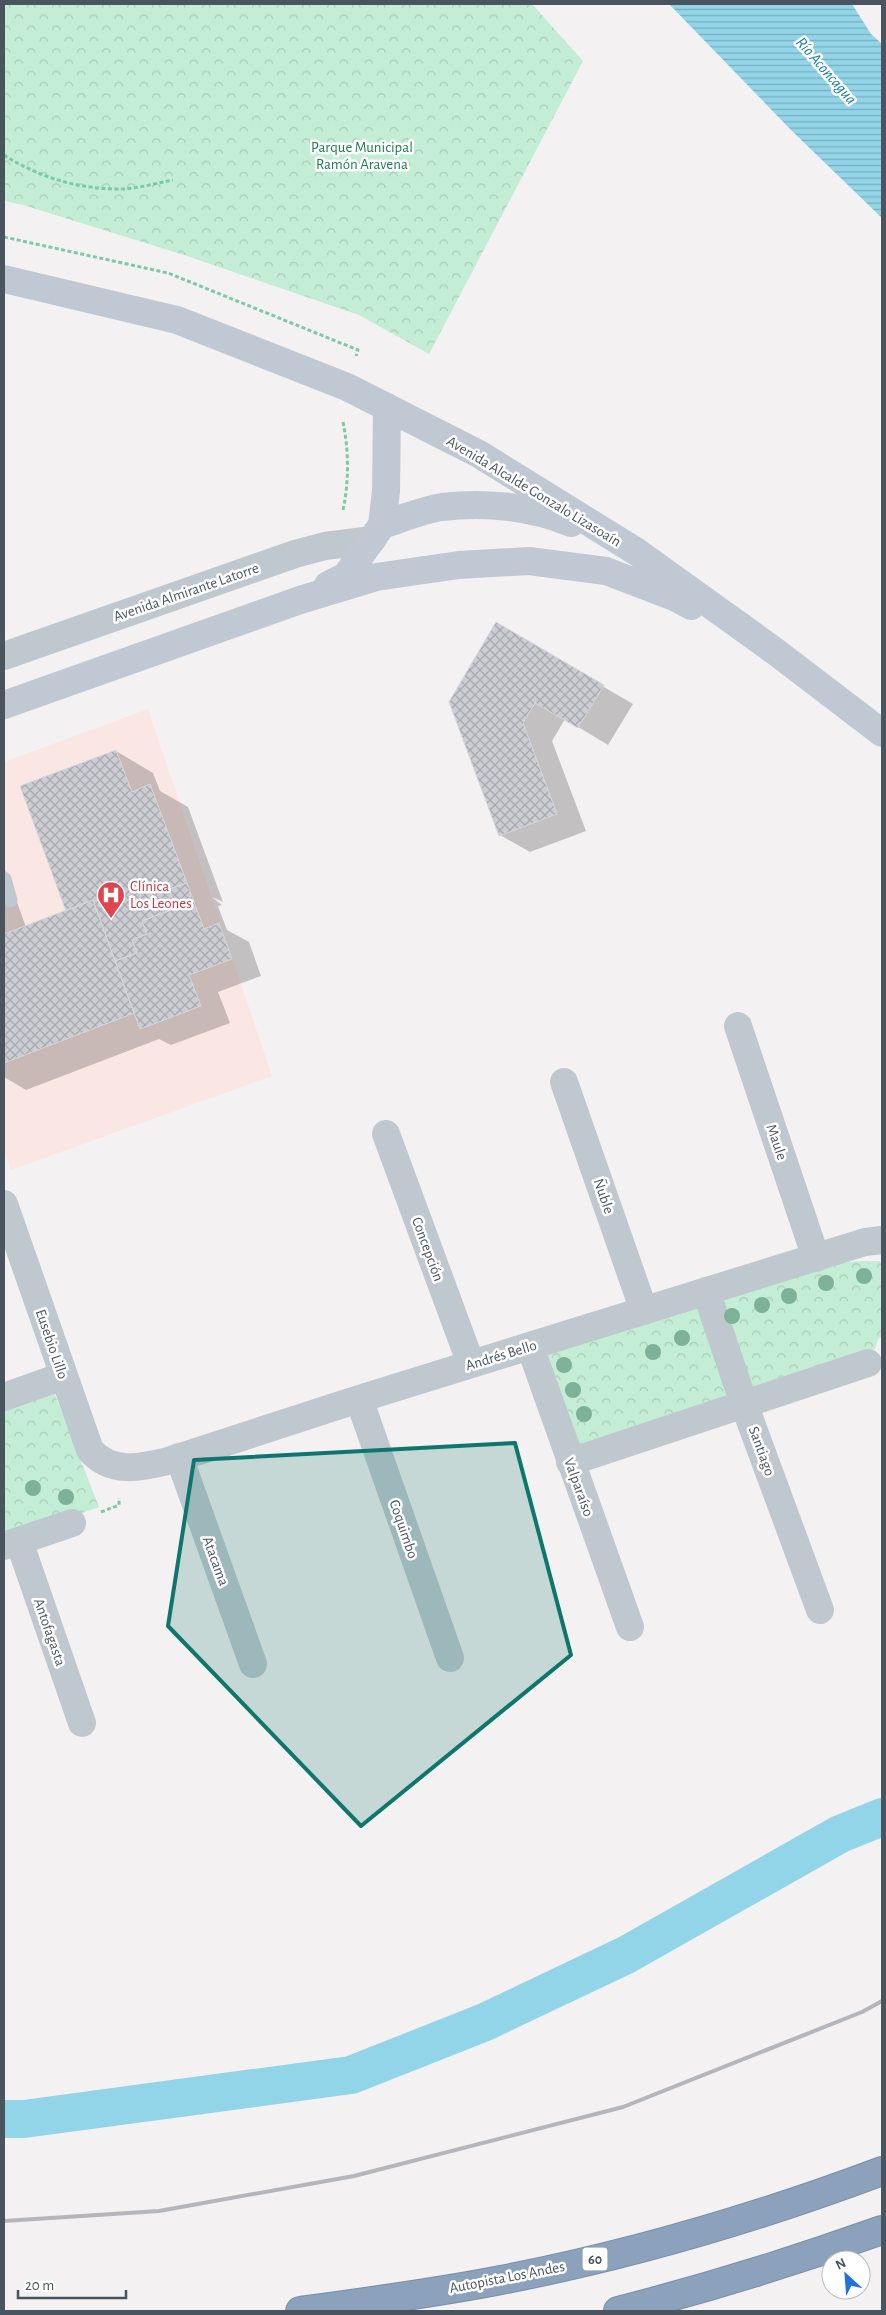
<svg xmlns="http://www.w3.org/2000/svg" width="886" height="2315" viewBox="0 0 886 2315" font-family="'Alegreya Sans',sans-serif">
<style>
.medical{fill:#fae7e4}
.park{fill:url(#park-crowns)}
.water{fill:url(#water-rules)}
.shadow{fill:#0003;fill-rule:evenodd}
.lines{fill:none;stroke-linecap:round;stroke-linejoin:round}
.canal{stroke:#92d4e8;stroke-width:38}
.building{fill:url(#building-cross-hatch);stroke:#d5d7dc}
.highway-casing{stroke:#778da8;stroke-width:30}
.path{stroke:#7ccaa5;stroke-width:3;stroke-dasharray:4 2.5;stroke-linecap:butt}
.lane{stroke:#c0c8cf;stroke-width:15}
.street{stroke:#c0c8cf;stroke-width:28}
.secondary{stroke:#c0c9d3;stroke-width:28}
.highway{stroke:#8ca2bc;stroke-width:28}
.rail{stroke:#b4b6bb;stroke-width:4}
.tree{fill:#7db198}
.marked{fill:#0f766e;fill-opacity:0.2;stroke:#0f766e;stroke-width:4;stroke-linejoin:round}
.labels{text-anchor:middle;stroke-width:5;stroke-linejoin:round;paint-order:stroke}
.shield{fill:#fff;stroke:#80878e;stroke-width:1}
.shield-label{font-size:14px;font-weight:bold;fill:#4a545e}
.park-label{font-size:15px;fill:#1d7d4f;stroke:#fff}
.street-label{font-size:15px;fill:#4a545e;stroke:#fff}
.health-label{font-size:15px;fill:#be3a42;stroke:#fff;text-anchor:start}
.water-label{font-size:16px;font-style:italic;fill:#147e9f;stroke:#fff}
</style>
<defs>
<pattern id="park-crowns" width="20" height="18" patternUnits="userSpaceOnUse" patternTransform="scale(1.25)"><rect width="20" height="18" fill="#c3edd4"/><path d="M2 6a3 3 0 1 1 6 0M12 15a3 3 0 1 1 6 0" fill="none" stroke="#a9cdb8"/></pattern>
<pattern id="water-rules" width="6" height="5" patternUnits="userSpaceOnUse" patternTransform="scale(1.25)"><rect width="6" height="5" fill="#92d4e8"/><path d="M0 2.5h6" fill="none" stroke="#79afbf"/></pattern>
<pattern id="building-cross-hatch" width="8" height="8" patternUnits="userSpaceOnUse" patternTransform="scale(1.25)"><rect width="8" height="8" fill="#cbcdd3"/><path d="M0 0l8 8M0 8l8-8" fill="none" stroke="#a7a9ae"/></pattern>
</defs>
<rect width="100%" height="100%" fill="#f3f1f1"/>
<!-- medical -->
<path class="medical" d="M148,709L272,1076L11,1170L4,1150V762Z"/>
<!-- park -->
<path class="park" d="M4,4H532L583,61L429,354L359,315L184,255L23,205L4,201Z
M859,1261H880L882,1267V1336L878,1339L875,1349L581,1449L548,1354L842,1263Z
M50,1382L99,1507L4,1540V1398Z"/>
<!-- water -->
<path class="water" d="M669,4H852L871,34L882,44V218L791,130Z"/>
<!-- shadow -->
<path class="shadow" d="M496,624L633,704L608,745L565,719L552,741L586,831L530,852L500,835Z
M116,751L153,773L160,791L188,807L223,902L212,897L222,905L218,906L227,930L249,942L261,976L218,992L230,1023L171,1045L159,1039L26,1090L4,1077V867L26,927L68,911ZM129,1009L136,1012V1015L128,1011Z"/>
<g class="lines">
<!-- canal -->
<path class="canal" d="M4,2119H24L351,2075L485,2022L626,1955L840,1834L882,1817"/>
</g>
<!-- building -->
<path class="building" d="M496,622L604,685L578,728L535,703L523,723L557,814L499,836L449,702Z
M116,750L132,792L150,784L187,883L169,889L176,908L142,921L147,934L132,940L137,953L115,961L93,900L66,911L20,786Z
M187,883L204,929L219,923L232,959L189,975L201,1006L140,1029L115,961L137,953L132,940L147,934L142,921L176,908L169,889Z
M93,900L134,1013L4,1063V934Z"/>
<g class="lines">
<!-- highway casing -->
<g class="highway-casing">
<path id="highway" d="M300,2311C367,2302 435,2293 501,2280C631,2255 759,2217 882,2171
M618,2311C708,2288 795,2261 882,2230"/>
</g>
<!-- path -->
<path class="path" d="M4,155C40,178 81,190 124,189C140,188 157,183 173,180
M4,237L168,273L358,350L356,356
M343,422C349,451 349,482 343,510
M101,1512L119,1505V1498"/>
<!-- lane -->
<path class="lane" d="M4,879L10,900"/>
<!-- street -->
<path class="street" d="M4,656L295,554L325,546L372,540
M738,1026L816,1258
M564,1082L644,1311
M386,1134L471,1364
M4,1204L90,1450C111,1474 140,1468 168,1461L359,1399L865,1242L882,1240
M706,1291L744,1404L820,1610
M530,1346L630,1627
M4,1397L63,1376
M359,1399L450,1658
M179,1457L253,1664
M570,1462L868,1363
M19,1541L82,1723
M4,1546L72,1523"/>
<!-- secondary -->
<path class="secondary" d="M4,279L177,320L347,387L479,454L637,552L776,652L882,733
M382,525C401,519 422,510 442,507C484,502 531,506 571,523
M328,585L346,576L382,525L386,491L387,407
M4,705L300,600L376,577L459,565L529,561L606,571L674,597L691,606"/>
<!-- highway -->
<use href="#highway" class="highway"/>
<!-- rail -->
<path class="rail" d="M4,2221L159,2211L354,2176L623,2107L862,2012L882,2001"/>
</g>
<!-- trees -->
<g class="tree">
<circle cx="864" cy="1276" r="8"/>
<circle cx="826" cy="1283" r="8"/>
<circle cx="789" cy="1296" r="8"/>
<circle cx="762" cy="1305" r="8"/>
<circle cx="732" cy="1316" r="8"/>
<circle cx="682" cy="1338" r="8"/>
<circle cx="653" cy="1352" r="8"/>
<circle cx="564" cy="1365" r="8"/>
<circle cx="573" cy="1390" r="8"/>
<circle cx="584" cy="1414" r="8"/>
<circle cx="33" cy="1488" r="8"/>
<circle cx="66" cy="1497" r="8"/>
</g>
<!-- marked area -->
<path class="marked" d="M515,1443L571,1655L361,1826L168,1626L194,1460Z"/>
<!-- icons -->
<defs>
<g id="hospital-pin" transform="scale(1.4375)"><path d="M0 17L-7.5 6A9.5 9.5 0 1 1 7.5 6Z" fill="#e0444e" stroke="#fff"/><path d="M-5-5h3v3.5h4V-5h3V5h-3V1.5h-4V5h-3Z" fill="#fff"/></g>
</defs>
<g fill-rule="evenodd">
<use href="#hospital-pin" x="111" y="895"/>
</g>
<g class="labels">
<!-- shield labels -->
<rect class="shield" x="582.5" y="2247.5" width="25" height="23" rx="4"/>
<g class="shield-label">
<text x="595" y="2264">60</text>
</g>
<!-- park labels -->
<g class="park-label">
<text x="362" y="152">Parque Municipal<tspan x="362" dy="17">Ramón Aravena</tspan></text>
</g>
<!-- street labels -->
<g class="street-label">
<text transform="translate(534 491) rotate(31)" y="5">Avenida Alcalde Gonzalo Lizasoaín</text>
<text transform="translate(186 592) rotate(-19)" y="5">Avenida Almirante Latorre</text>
<text transform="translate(777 1142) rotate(71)" y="5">Maule</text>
<text transform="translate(604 1196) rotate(71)" y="5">Ñuble</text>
<text transform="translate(428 1249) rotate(70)" y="5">Concepción</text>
<text transform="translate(52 1344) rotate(71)" y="5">Eusebio Lillo</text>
<text transform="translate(501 1355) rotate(-17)" y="5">Andrés Bello</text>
<text transform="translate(762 1451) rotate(70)" y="5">Santiago</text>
<text transform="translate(579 1487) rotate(70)" y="5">Valparaíso</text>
<text transform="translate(404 1529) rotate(71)" y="5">Coquimbo</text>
<text transform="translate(216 1561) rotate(70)" y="5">Atacama</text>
<text transform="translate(50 1632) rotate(71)" y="5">Antofagasta</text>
<text transform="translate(507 2277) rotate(-11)" y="5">Autopista Los Andes</text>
</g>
<!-- health labels -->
<g class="health-label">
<text x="130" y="891">Clínica<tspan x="130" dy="17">Los Leones</tspan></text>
</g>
<!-- water labels -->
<g class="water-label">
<text transform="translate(827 70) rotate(49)" y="6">Río Aconcagua</text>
</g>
</g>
<!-- border -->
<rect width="886" height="2315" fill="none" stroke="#4a545e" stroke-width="10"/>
<!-- north arrow -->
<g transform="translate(846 2275) rotate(334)"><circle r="24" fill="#ffffff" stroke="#b7bbbf"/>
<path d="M0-4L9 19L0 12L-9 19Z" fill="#236fdb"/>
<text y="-8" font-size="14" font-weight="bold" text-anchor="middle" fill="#4a545e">N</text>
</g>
<!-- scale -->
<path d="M18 2290v8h108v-8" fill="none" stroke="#4a545e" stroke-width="2.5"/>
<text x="25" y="2290" font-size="15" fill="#4a545e" stroke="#ffffff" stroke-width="4" paint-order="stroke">20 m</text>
</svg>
